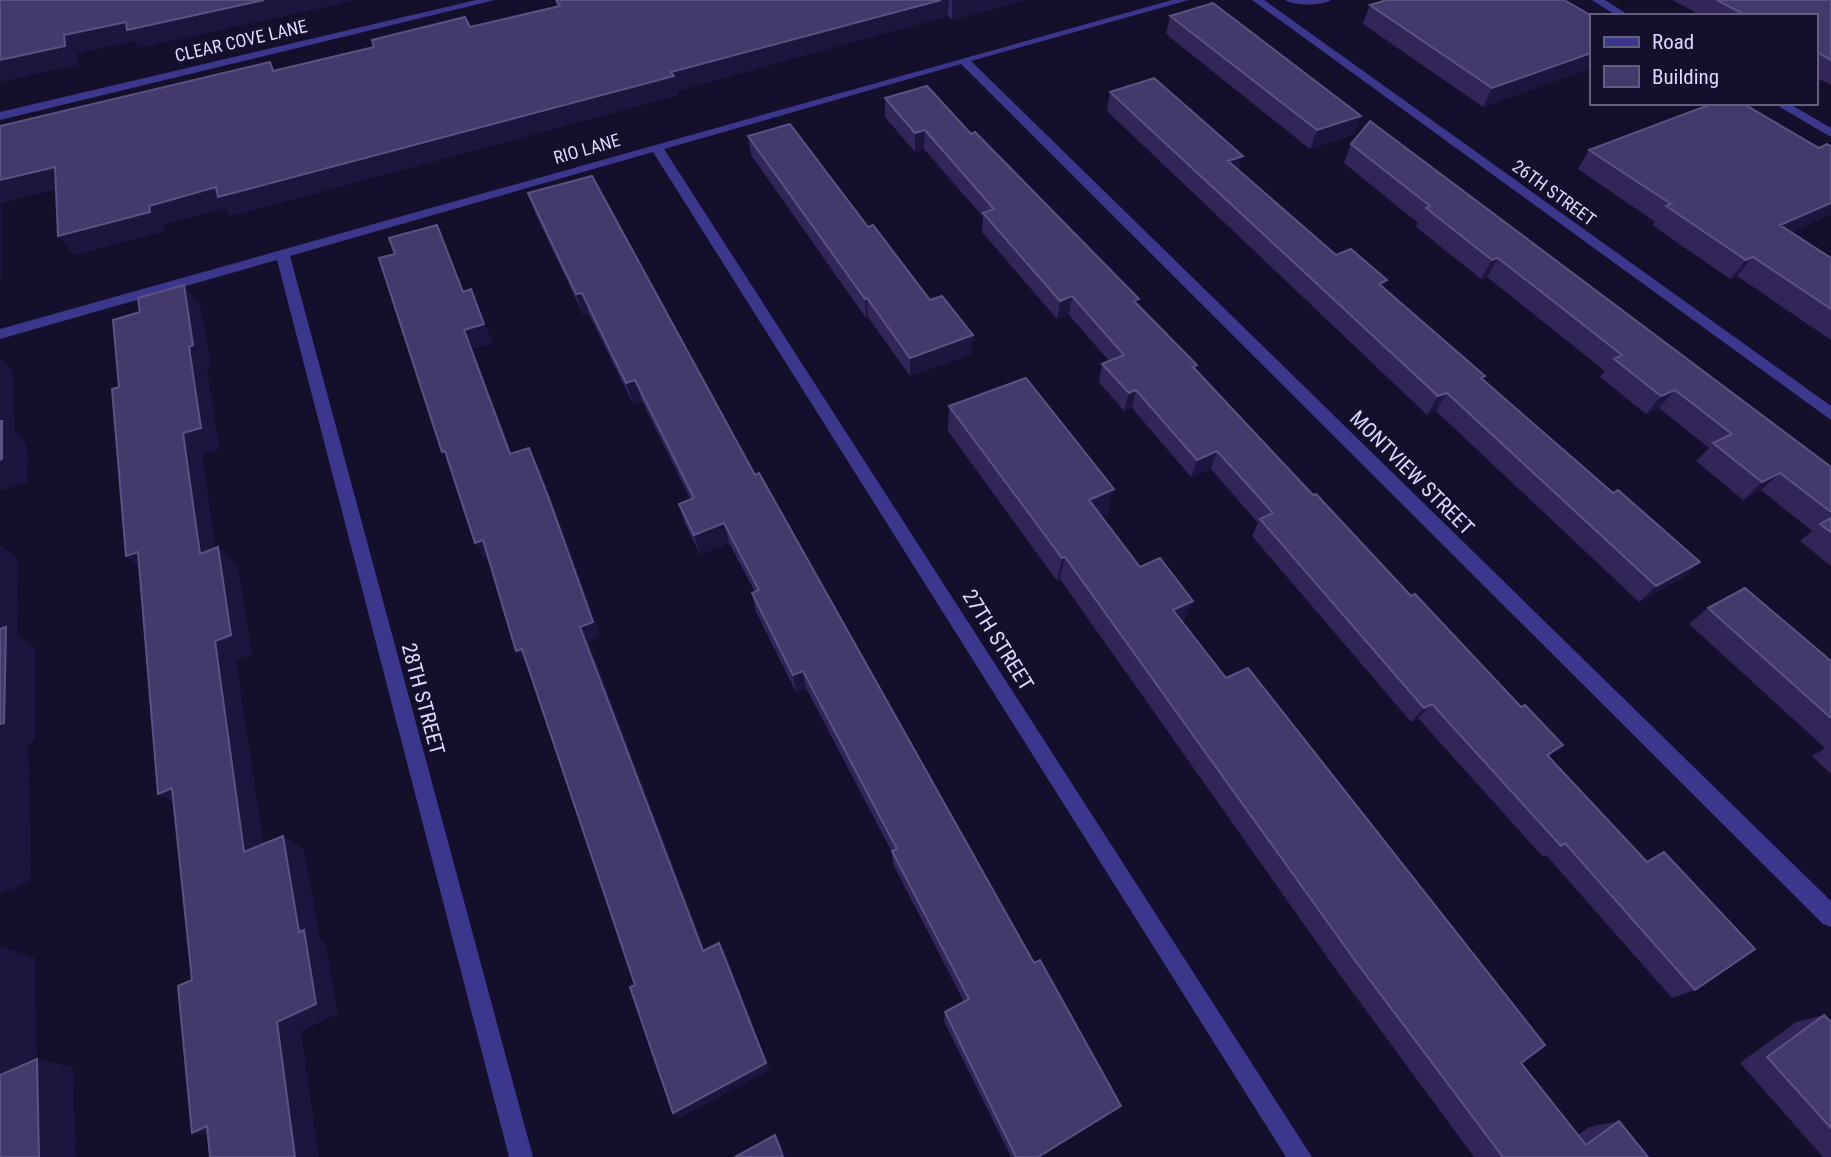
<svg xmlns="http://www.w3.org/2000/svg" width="1831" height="1157" viewBox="0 0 1831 1157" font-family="'Roboto Condensed',sans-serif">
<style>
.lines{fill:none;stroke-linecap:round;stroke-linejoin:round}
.street{fill:#3b378d;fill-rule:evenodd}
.wall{fill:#322659}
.shaded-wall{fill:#1e153f}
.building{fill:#44396b;stroke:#5c5282;stroke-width:2}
.labels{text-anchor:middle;stroke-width:6;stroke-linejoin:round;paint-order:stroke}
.far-street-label{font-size:18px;fill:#ddd8ff;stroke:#140f2b}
.street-label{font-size:21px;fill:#ddd8ff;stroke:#140f2b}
</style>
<rect width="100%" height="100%" fill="#140f2b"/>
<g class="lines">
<!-- street -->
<path class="street" d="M476,0H495L0,120V112Z
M1172,0H1189L971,61L1831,901V927L1823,924L961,64L664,149L1312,1157H1286L653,152L290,256L533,1157H509L277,260L0,339V329Z
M1252,0H1264L1831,406V420Z
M1285,0H1331C1322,6 1294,6 1285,0Z
M1592,0H1605L1630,16H1617Z
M1773,103H1788L1831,128V137Z"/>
</g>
<!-- wall -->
<path class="wall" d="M555,0H1026L952,20L948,16L841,45L677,91L678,95L230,216L225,207L163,225L164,231L74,255L56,189L1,203V278H0V126L270,62L275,71L470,27L557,7Z
M1672,0H1831V85L1815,77V16H1702Z
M1370,5L1591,16V68L1483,107L1363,24Z
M1170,16L1361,116L1353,135L1310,149L1166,34Z
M1110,92L1239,170L1336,255L1383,288L1485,376L1483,379L1613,493L1700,562L1682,578L1639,602L1436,411L1427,415L1107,111Z
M885,98L971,134L1197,365L1196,369L1313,495L1521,707L1563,745L1548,757L1647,861L1664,852L1695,990L1672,998L1546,855L1543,857L1418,718L1411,722L1252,536L1258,523L1211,469L1191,477L1132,408L1124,411L1099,382L1102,364L1109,361L1069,315L1057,319L982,232L983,217L924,149L915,152L885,117Z
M748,136L868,227L930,300L973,335L971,354L910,376L868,317L866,318L751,155Z
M1351,144L1764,418L1831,467V566L1800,541L1812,531L1761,490L1743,500L1696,461L1709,448L1659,408L1646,414L1600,377L1605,371L1487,277L1481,279L1416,227L1418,223L1344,163Z
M1589,150L1831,214L1791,232L1831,258V340L1737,276L1730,279L1652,225L1655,222L1578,169Z
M528,193L755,475L1034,963L1121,1106L1039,1157H1011L944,1021L945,1012L964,1002L893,864L892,852L806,688L796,692L756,612L752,593L755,592L729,543L700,554L685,524L679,504L691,500L642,401L633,404L589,314L584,316L536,215Z
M949,406L1108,513L1101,516L1140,567L1193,601L1183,623L1521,1063L1578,1135L1589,1127L1619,1121L1648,1157H1474L1337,971L1060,579L1057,581L948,431Z
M1708,608L1831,661V774L1812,756L1825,748L1689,624Z
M1824,1015L1831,1022V1157H1823L1740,1063L1796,1022Z"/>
<!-- shaded-wall -->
<path class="shaded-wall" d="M264,0H353V1L139,48L134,41L77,54L78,65L0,82V60L64,35L126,22Z
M941,0H949L948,16L677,91L678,95L230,216L225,207L163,225L164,231L74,255L58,236L149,206L216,187L671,72Z
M957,0H1026L952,20V1Z
M1591,53V68L1483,107L1492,88Z
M1361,116L1353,135L1310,149L1317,130Z
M925,130L924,149L915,152V133Z
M1243,156L1237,175L1228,161Z
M55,167L70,186L1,203V278H0V180Z
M1831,203V214L1764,245L1780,225Z
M437,225L445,244L471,310L463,292Z
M1753,257L1737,276L1730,279L1746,260Z
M1498,258L1487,277L1481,279L1492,260Z
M1387,280L1378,299L1379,284Z
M184,285L201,308L211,368L207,369L220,449L202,455L220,574L200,554L183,433L189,347Z
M471,289L493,343L473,349L519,472L510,454L464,330Z
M582,293L589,314L584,316L576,294Z
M1072,296L1069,315L1057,319L1060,301Z
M867,298L868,317L866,318L865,299Z
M973,335L971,354L910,376V358Z
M0,358L13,371L14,431L27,444L28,482L0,491Z
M635,380L642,401L633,404L626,383Z
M1136,390L1132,408L1124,411L1129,393Z
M1675,390L1659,408L1646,414L1661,396Z
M1447,393L1436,411L1427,415L1438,396Z
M529,448L538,465L558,516L601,637L589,642L709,960L703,951L580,627Z
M1217,451L1211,469L1191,477L1197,460Z
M1780,473L1761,490L1743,500L1762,482Z
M1114,489L1108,513L1083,523L1089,500Z
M724,523L729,543L700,554L694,535Z
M483,540L493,557L485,560L475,543Z
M0,544L17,558L18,636L35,647V741L28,744L31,881L0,894Z
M218,547L238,567L252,654L236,660L267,866L244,852L215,641Z
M138,552L148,576L126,556Z
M1065,557L1060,579L1057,581L1062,558Z
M1700,562L1682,578L1639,602L1656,586Z
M1193,601L1184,622L1165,631L1173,610Z
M522,649L532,664L526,666L516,651Z
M803,671L806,688L796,692L793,675Z
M1432,704L1418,718L1411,722L1424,708Z
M172,788L183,809L158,794Z
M283,836L304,850L320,939L325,942L338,1014L301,1031L319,1157H295L277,1022L299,932Z
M719,943L725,952L770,1070L680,1118L673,1113Z
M0,946L35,958L37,1083L0,1075Z
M37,1059L73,1067L76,1157H39Z
M207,1126L220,1138L192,1133Z
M775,1135L779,1139L786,1157H783Z"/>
<!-- building -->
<path class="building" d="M0,0H264L127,30L126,22L64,35L65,46L0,60Z
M556,0H941L671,72L674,76L218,197L216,187L149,206L150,212L58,236L55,167L0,180V126L270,62L273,71L374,47L372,40L465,17L470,27L560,6Z
M1387,0H1564L1592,16L1591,53L1492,88L1370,5Z
M1717,0H1831V60L1815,51V16H1747Z
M1213,3L1361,116L1317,130L1170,16Z
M1154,78L1243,156L1228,161L1336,255L1351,249L1387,280L1379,284L1485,376L1481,378L1613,493L1618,490L1700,562L1656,586L1447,393L1438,396L1110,92Z
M927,86L971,134L975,132L1139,299L1134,301L1197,365L1193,367L1313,495L1316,494L1411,596L1415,594L1521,707L1525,705L1563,745L1547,755L1647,862L1664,852L1755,949L1695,990L1565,843L1561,846L1432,704L1424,708L1260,519L1273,513L1217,451L1197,460L1136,390L1129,393L1102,364L1124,355L1072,296L1060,301L983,213L994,209L925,130L915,133L885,98Z
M1714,103H1742L1819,148L1827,144L1831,146V203L1780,225L1831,258V309L1753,257L1746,260L1666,206L1671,204L1589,150Z
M1370,121L1831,467V512L1780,473L1762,482L1713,443L1732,434L1675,390L1661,396L1614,359L1622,355L1498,258L1492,260L1426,208L1430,206L1351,144Z
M790,124L868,227L873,225L930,300L942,296L973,335L910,358L867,298L865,299L748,136Z
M592,176L755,475L759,473L1034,963L1040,960L1121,1106L1038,1157H1016L945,1012L969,999L892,851L897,849L803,671L793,675L752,593L759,590L724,523L694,535L679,504L694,498L635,380L626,383L582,293L576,294L528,193Z
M437,225L463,292L471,289L484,324L464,330L510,454L529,448L549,499L593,622L580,627L703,951L719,943L766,1063L673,1113L630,987L635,985L522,649L516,651L483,540L475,543L445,451L442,452L379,258L395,254L389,238Z
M184,285L193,345L189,347L201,428L183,433L200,554L218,547L231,635L215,641L244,852L283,836L299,932L304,930L316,1004L277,1022L295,1157H210L207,1126L192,1133L178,986L192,980L172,788L158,794L138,552L126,556L112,389L119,387L113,320L140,312L138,298Z
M1026,378L1114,489L1089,500L1140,567L1160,558L1193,601L1173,610L1226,678L1248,668L1545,1045L1521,1063L1586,1145L1619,1121L1648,1157H1503L1354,959L1065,557L1062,558L949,406Z
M0,421H2V459L0,460Z
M1831,518V532L1820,524Z
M1745,588L1831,661V718L1708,608Z
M6,627L4,723L0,724V629Z
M1824,1015L1831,1022V1128L1767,1057Z
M37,1059L39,1157H0V1075Z
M775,1135L783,1157H735Z"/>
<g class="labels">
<!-- far-street labels -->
<g class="far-street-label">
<text transform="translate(241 41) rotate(-13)" y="6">CLEAR COVE LANE</text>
<text transform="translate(587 149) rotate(-16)" y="6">RIO LANE</text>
<text transform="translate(1554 193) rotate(36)" y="6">26TH STREET</text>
</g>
<!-- street labels -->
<g class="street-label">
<text transform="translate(1412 473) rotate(45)" y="7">MONTVIEW STREET</text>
<text transform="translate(998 640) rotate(58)" y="7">27TH STREET</text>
<text transform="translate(423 699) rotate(75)" y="7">28TH STREET</text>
</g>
</g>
<!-- legend -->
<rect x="1590" y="14" width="228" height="91" fill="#140f2b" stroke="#645f80" stroke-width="2"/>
<rect x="1604" y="37" width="35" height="10" fill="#3b378d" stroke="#645f80" stroke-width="2"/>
<text x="1652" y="49" font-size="21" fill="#ddd8ff">Road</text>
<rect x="1604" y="66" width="35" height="21" fill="#44396b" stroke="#645f80" stroke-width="2"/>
<text x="1652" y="84" font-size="21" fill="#ddd8ff">Building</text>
</svg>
